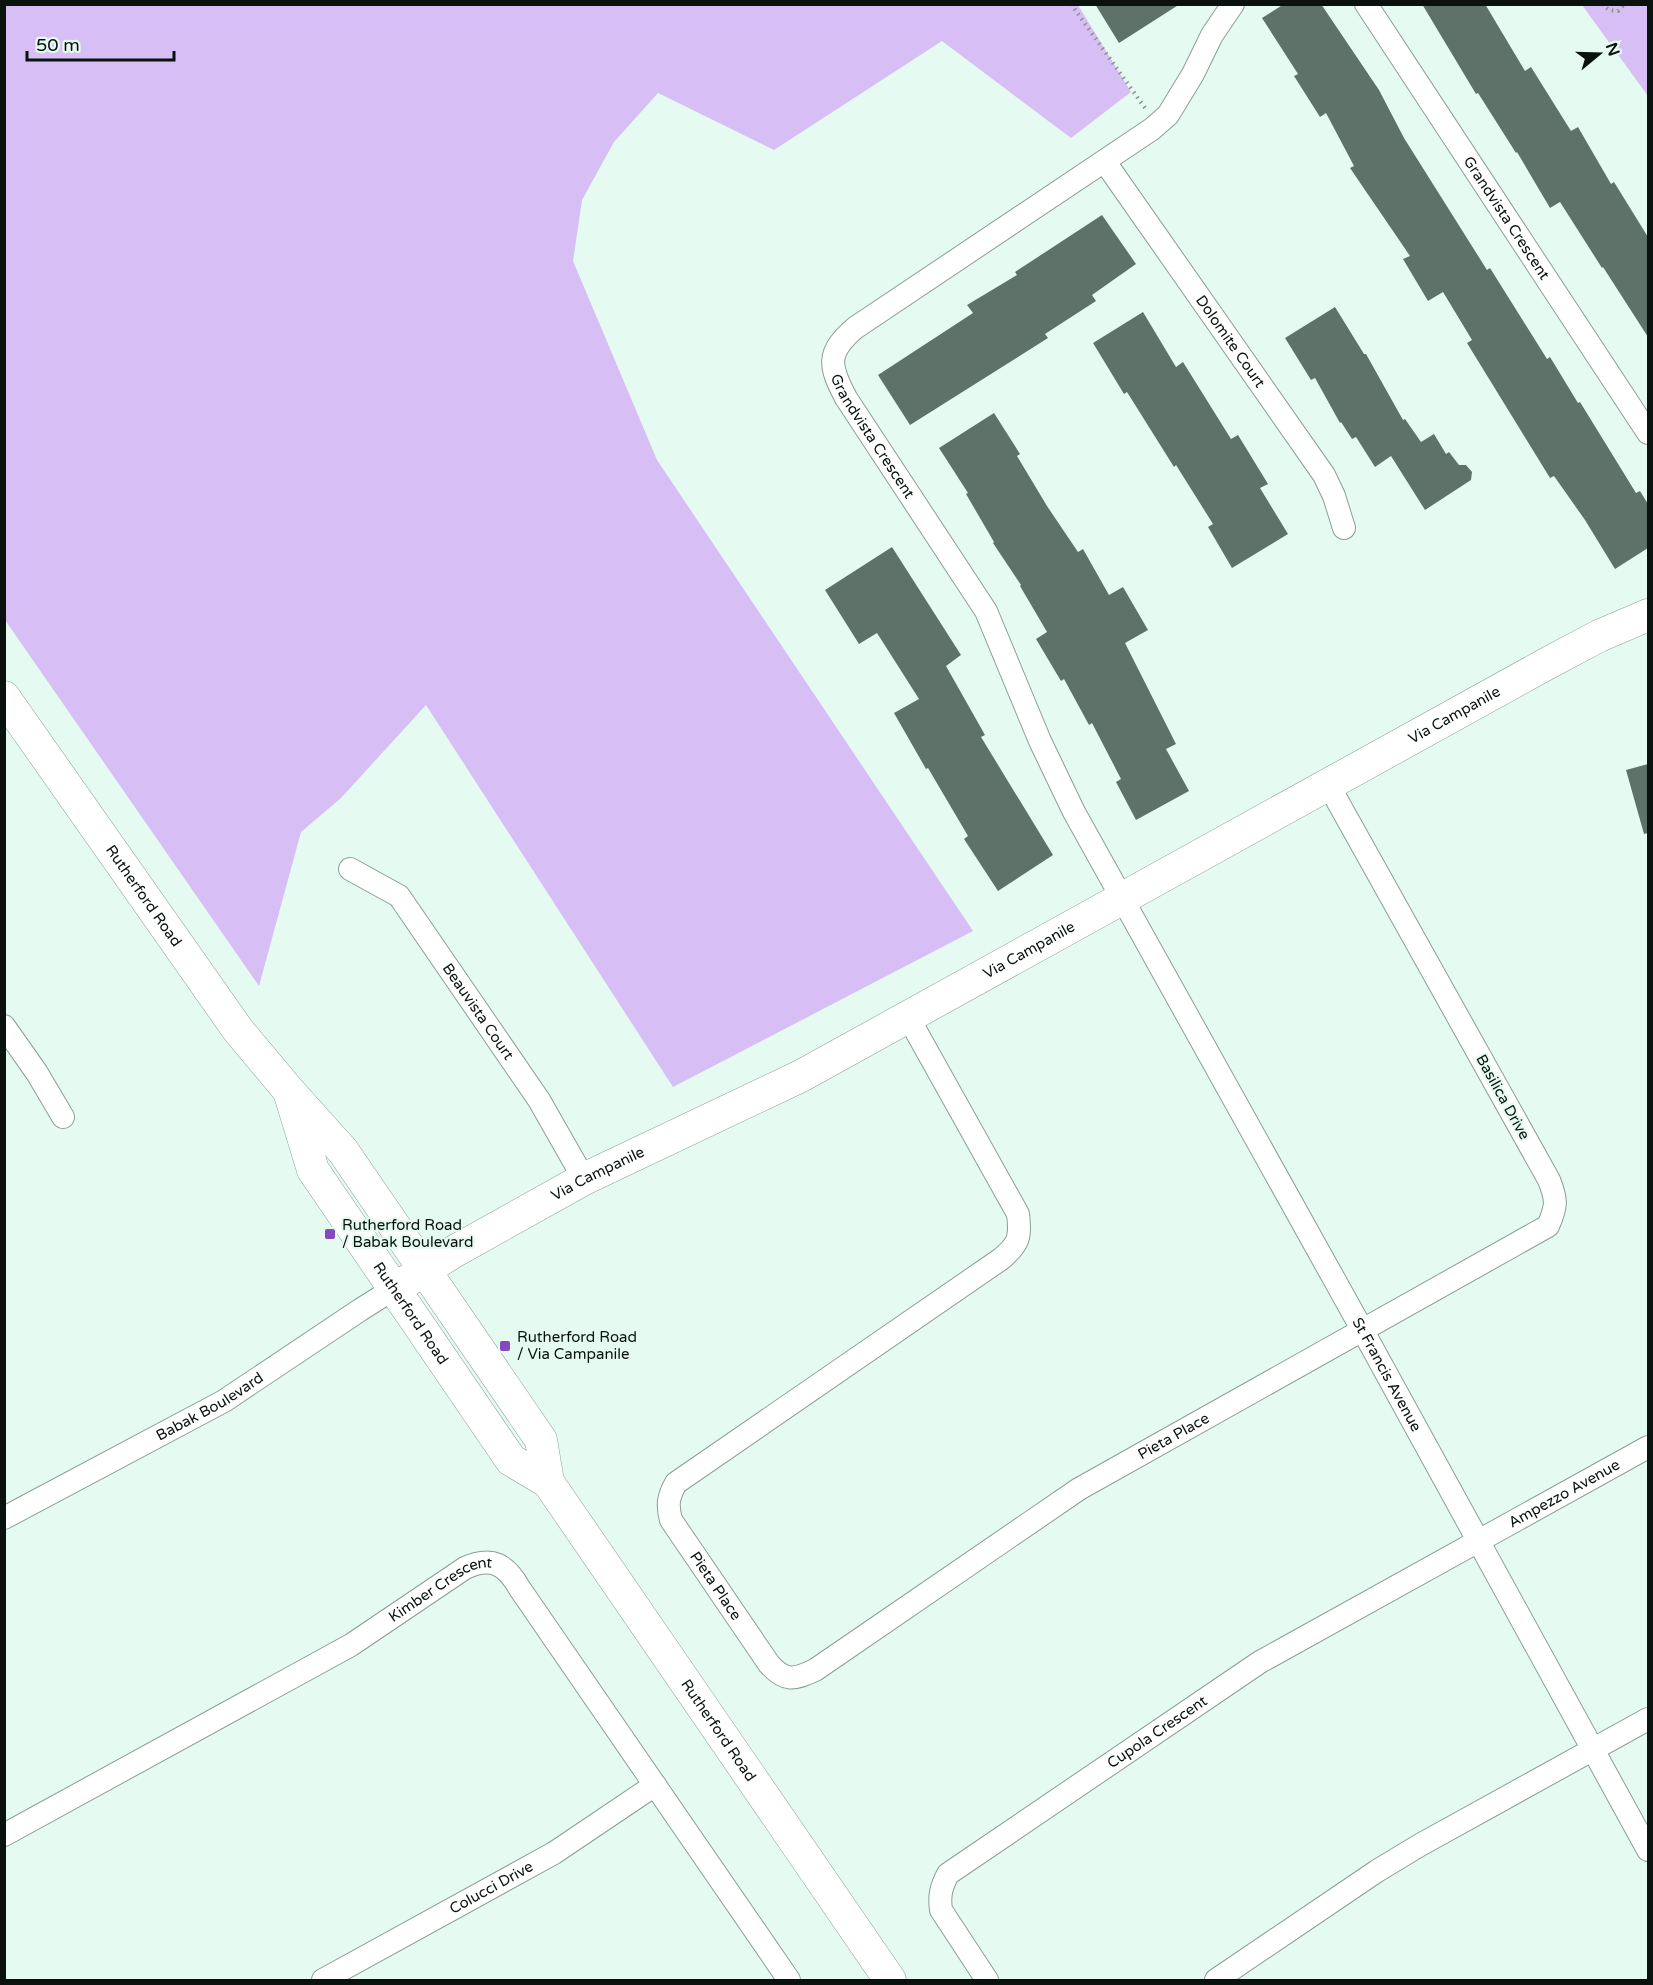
<svg xmlns="http://www.w3.org/2000/svg" width="1653" height="1985" viewBox="0 0 1653 1985" font-family="'Varela Round',sans-serif">
<style>
.green{fill:#d7bef4}
.building{fill:#5f726a}
.lines{fill:none;stroke-linecap:round;stroke-linejoin:round}
.street-casing{stroke:#8a9e95;stroke-width:24}
.secondary-casing{stroke:#8a9e95;stroke-width:33}
.path{stroke:#85958e;stroke-width:4;stroke-dasharray:1.5 4.5;stroke-linecap:butt}
.street{stroke:#fff;stroke-width:22}
.secondary{stroke:#fff;stroke-width:32}
.poi-dot{fill:#8548bd;stroke:#e5fbf1;stroke-width:2}
.labels{text-anchor:middle;stroke-width:4.5;stroke-linejoin:round;paint-order:stroke}
.street-label{font-size:15px;fill:#0a120f;stroke:#e5fbf1}
.poi-label{font-size:15px;fill:#0a120f;stroke:#e5fbf1;text-anchor:start}
</style>
<rect width="100%" height="100%" fill="#e5fbf1"/>
<!-- green -->
<path class="green" d="M4,5H1078L1131,92L1071,138L942,41L774,150L658,93L614,142L582,200L573,261L657,460L973,931L673,1087L426,705L341,798L301,832L259,986L5,620Z
M1582,5H1648V96Z"/>
<!-- building -->
<path class="building" d="M1095,4H1180L1119,43Z
M1284,4H1321L1379,90L1404,138L1487,270L1490,268L1547,359L1550,357L1578,403L1580,402L1636,493L1640,491L1648,504V548L1615,569L1585,520L1554,476L1550,478L1467,343L1472,340L1443,292L1428,301L1403,259L1410,256L1350,168L1354,166L1326,113L1320,117L1294,76L1298,74L1262,18Z
M1422,4H1485L1525,71L1531,67L1571,131L1578,127L1611,184L1614,182L1648,237V337L1603,267L1602,268L1560,202L1550,208L1517,152L1516,153L1478,93L1476,94Z
M1102,215L1136,264L1092,295L1096,301L1045,334L1048,338L910,425L878,375L973,313L967,305L1017,275L1015,272Z
M1335,307L1364,354H1366L1403,420L1405,419L1421,442L1434,434L1446,454L1449,452L1459,465H1466L1472,472L1471,480L1425,510L1391,456L1375,467L1356,437L1352,439L1341,422L1340,423L1315,378L1311,380L1285,338Z
M1143,312L1176,367L1183,362L1231,439L1238,435L1268,484L1260,488L1288,534L1232,568L1208,527L1213,524L1176,465L1174,467L1127,392L1124,394L1093,343Z
M994,413L1020,454L1017,456L1047,506L1078,552L1083,549L1109,595L1123,587L1148,630L1125,643L1176,744L1166,749L1189,791L1136,820L1116,782L1121,779L1092,723L1089,725L1064,679L1061,681L1036,639L1047,632L1020,586L1021,585L993,543L994,542L966,494L968,493L939,448Z
M892,547L961,655L946,666L985,735L981,737L1053,855L998,891L964,839L968,836L928,768L926,769L894,713L919,699L877,633L859,644L825,590Z
M1648,764V833L1644,834L1626,770Z"/>
<g class="lines">
<!-- street casing -->
<g class="street-casing">
<g id="street">
<path id="s1" d="M1233,4L1212,35L1193,74L1168,115L1152,129L855,328C826,353 829,366 846,398L986,611L1040,741L1074,812L1363,1331L1648,1850"/>
<path id="s2" d="M1366,4L1648,433"/>
<path id="s3" d="M1105,162L1324,475L1334,496L1344,528"/>
<path id="s4" d="M350,869L399,896L539,1100L584,1179"/>
<path id="s5" d="M908,1017L1018,1214C1021,1237 1019,1244 1001,1259L676,1483C668,1497 667,1505 671,1520L769,1664C785,1682 794,1680 815,1670L1079,1489L1548,1226C1557,1206 1557,1200 1549,1180L1329,786"/>
<path d="M4,1026L37,1073L63,1117"/>
<path id="s6" d="M4,1518L224,1401L360,1310L406,1281"/>
<path id="s7" d="M4,1835L351,1645L465,1568C492,1556 506,1564 520,1589L789,1980"/>
<path id="s8" d="M323,1980L554,1853L655,1785"/>
<path id="s9" d="M987,1980L941,1910C939,1896 941,1887 948,1874L1260,1662L1648,1447"/>
<path d="M1216,1980L1377,1871L1420,1845L1648,1719"/>
</g>
</g>
<!-- secondary casing -->
<g class="secondary-casing">
<g id="secondary">
<path id="s10" d="M4,697L238,1030L289,1091L343,1151L541,1440L548,1482"/>
<path id="s11" d="M289,1091L313,1170L511,1460L548,1482L890,1980"/>
<path id="s12" d="M407,1281L455,1251L584,1179L801,1076L1548,663L1599,636L1648,615"/>
</g>
</g>
<!-- path -->
<path class="path" d="M1071,4L1145,108
M1602,4L1609,10L1618,11L1625,4"/>
<!-- street -->
<use href="#street" class="street"/>
<!-- secondary -->
<use href="#secondary" class="secondary"/>
</g>
<!-- markers -->
<g class="poi-dot">
<rect x="324" y="1228" width="12" height="12" rx="3"/>
<rect x="499" y="1340" width="12" height="12" rx="3"/>
</g>
<g class="labels">
<!-- street labels -->
<g class="street-label">
<text dy="5" stroke="none"><textPath href="#s2" startOffset="256">Grandvista Crescent</textPath></text>
<text dy="5" stroke="none"><textPath href="#s3" startOffset="219">Dolomite Court</textPath></text>
<text dy="5" stroke="none"><textPath href="#s1" startOffset="634">Grandvista Crescent</textPath></text>
<text dy="5" stroke="none"><textPath href="#s12" startOffset="1191">Via Campanile</textPath></text>
<text dy="5" stroke="none"><textPath href="#s10" startOffset="243">Rutherford Road</textPath></text>
<text dy="5" stroke="none"><textPath href="#s12" startOffset="705">Via Campanile</textPath></text>
<text dy="5" stroke="none"><textPath href="#s4" startOffset="196">Beauvista Court</textPath></text>
<text transform="translate(1503 1097) rotate(61)" y="5">Basilica Drive</text>
<text dy="5" stroke="none"><textPath href="#s12" startOffset="219">Via Campanile</textPath></text>
<text dy="5" stroke="none"><textPath href="#s11" startOffset="256">Rutherford Road</textPath></text>
<text dy="5" stroke="none"><textPath href="#s1" startOffset="1706">St Francis Avenue</textPath></text>
<text dy="5" stroke="none"><textPath href="#s6" startOffset="234">Babak Boulevard</textPath></text>
<text dy="5" stroke="none"><textPath href="#s5" startOffset="1365">Pieta Place</textPath></text>
<text dy="5" stroke="none"><textPath href="#s9" startOffset="846">Ampezzo Avenue</textPath></text>
<text dy="5" stroke="none"><textPath href="#s5" startOffset="790">Pieta Place</textPath></text>
<text dy="5" stroke="none"><textPath href="#s7" startOffset="502">Kimber Crescent</textPath></text>
<text dy="5" stroke="none"><textPath href="#s11" startOffset="778">Rutherford Road</textPath></text>
<text dy="5" stroke="none"><textPath href="#s9" startOffset="374">Cupola Crescent</textPath></text>
<text dy="5" stroke="none"><textPath href="#s8" startOffset="192">Colucci Drive</textPath></text>
</g>
<!-- poi labels -->
<g class="poi-label">
<text x="342" y="1230">Rutherford Road<tspan x="342" dy="17">/ Babak Boulevard</tspan></text>
<text x="517" y="1342">Rutherford Road<tspan x="517" dy="17">/ Via Campanile</tspan></text>
</g>
</g>
<!-- border -->
<rect width="1653" height="1985" fill="none" stroke="#0a120f" stroke-width="12"/>
<!-- north arrow -->
<g transform="translate(1599 54) rotate(71)" stroke="#e5fbf1" stroke-width="4.5" paint-order="stroke">
<path d="M0-4.5L10 22L0 15L-10 22Z" fill="#0a120f"/>
<text y="-9" font-size="16" font-weight="bold" text-anchor="middle" fill="#0a120f">N</text>
</g>
<!-- scale -->
<path d="M27 51v9h147v-9" fill="none" stroke="#0a120f" stroke-width="3"/>
<text x="36" y="51" font-size="18" fill="#0a120f" stroke="#e5fbf1" stroke-width="4.5" paint-order="stroke">50 m</text>
</svg>
